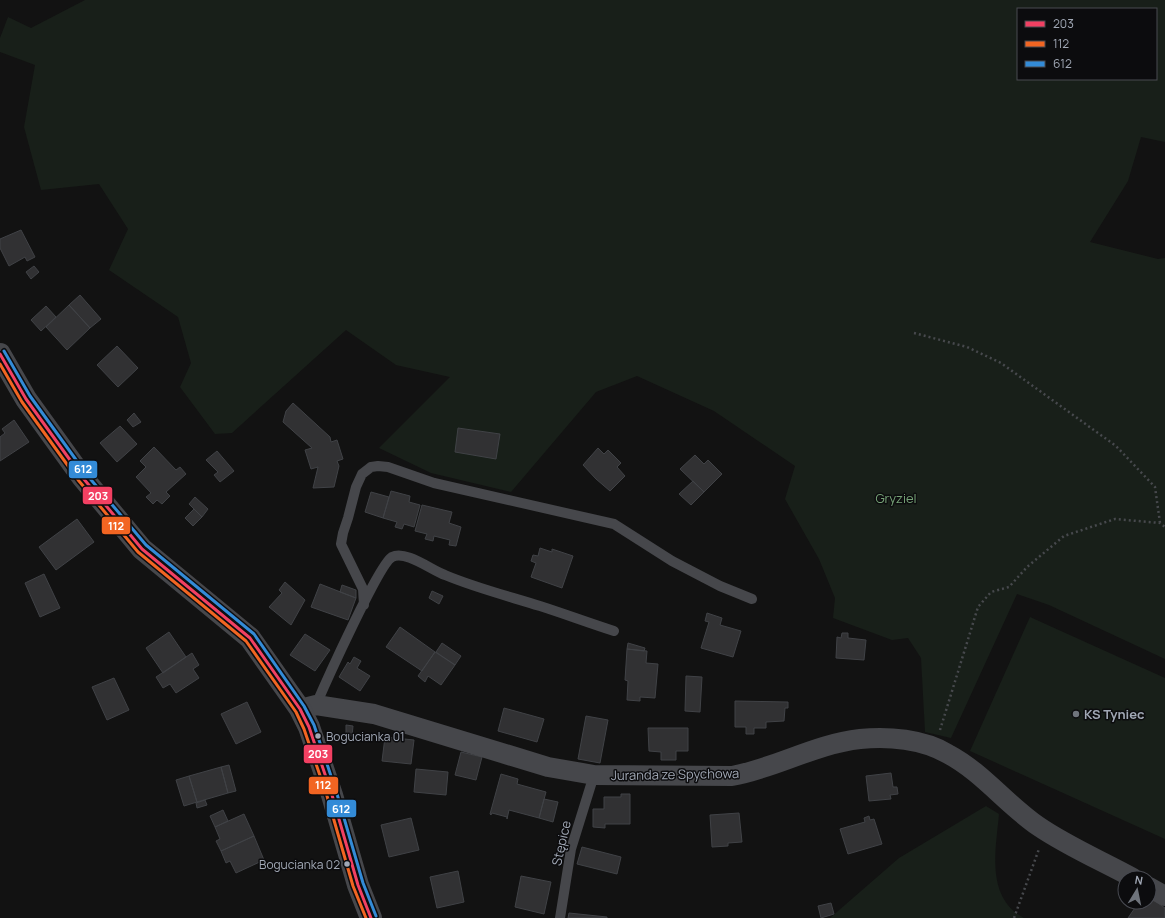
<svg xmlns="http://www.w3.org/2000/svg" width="1165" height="918" viewBox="0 0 1165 918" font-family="Manrope,sans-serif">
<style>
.green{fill:#181f19;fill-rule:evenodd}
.building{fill:#313133;stroke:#404246}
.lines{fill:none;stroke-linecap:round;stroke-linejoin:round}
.path{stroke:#47494d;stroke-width:2.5;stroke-dasharray:2 3;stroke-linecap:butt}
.service{stroke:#46474b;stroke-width:10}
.minor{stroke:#46474b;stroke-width:20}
.tertiary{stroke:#46474b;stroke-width:22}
.bus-1-casing{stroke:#0c0c0e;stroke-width:6}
.bus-2-casing{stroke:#0c0c0e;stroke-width:6}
.bus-3-casing{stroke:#0c0c0e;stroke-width:6}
.bus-1{stroke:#f24062;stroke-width:3}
.bus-2{stroke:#f26522;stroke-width:3}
.bus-3{stroke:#338bd7;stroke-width:3}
.poi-dot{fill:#6f747c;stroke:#0c0c0e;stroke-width:1.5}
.bus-dot{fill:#a1a8b5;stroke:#0c0c0e;stroke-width:1.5}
.labels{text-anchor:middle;stroke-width:3;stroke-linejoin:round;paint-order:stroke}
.bus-label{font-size:12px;fill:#a1a8b5;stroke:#0c0c0e;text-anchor:start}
.park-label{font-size:13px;fill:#76a377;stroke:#0c0c0e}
.poi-label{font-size:13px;font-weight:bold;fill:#a1a8b5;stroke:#0c0c0e;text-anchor:start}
.street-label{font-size:13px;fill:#a1a8b5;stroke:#0c0c0e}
.line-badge{stroke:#0c0c0e;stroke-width:1.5}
.badge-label{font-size:11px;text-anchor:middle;font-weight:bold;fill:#fff}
</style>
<rect width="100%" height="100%" fill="#121212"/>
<!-- green -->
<path class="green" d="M85,0H1165V142L1141,137L1128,181L1090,242L1158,259L1165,258V659L1049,605L1017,594L951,738L925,732L921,658L908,638L892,640L833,618L835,598L819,559L785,499L795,466L714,411L637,376L596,392L511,492L431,473L379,448L450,377L396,365L346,330L232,433L215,434L180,387L191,363L178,317L109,270L128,229L99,184L41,190L24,127L35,65L0,52V38L8,17L31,28ZM1018,9H1156V79H1018Z
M1030,617L1165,678V839L970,751Z
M986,806L999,814C996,849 985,897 1024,918H830L899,858Z"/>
<!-- building -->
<path class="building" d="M21,230L35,257L27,261L25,257L9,266L0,248V239Z
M34,266L39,272L31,279L26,272Z
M80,295L101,319L90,328L69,305Z
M69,305L90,328L67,350L46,327Z
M46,306L56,317L41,331L31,320Z
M117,346L138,368L118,387L97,365Z
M293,403L330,437L331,442L337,440L343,459L337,461L339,466L334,487L313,488L318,467L311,469L305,450L312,448L283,422L286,411Z
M134,413L141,422L133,427L127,420Z
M14,420L29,442L0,461V437L5,433L2,429Z
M120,426L137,444L117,462L100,443Z
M458,428L500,434L496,459L455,452Z
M154,447L176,470L180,467L186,474L166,492L170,496L162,504L157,500L153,504L146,497L151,493L136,477L146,467L140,461Z
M598,448L604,454L608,450L621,463L617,467L625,476L610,491L596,479L583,465Z
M217,451L234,471L220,482L214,475L218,472L206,460Z
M695,455L704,464L708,460L722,474L704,492L680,469Z
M693,481L704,492L691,505L679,494Z
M391,491L410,496L409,502L420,505L414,527L404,524L402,529L395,527L397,522L383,518Z
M371,492L389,497L383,518L365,512Z
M195,497L208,509L202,517L189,504Z
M422,505L452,512L449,523L461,527L456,546L449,545L450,540L434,536L433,541L425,539L427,534L415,531Z
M194,509L202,517L193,526L185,518Z
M77,519L94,542L56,570L39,547Z
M540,548L552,552V549L573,556L562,588L531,577L536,563L531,561L533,555L538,556Z
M44,574L60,608L40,617L25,583Z
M285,582L305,600L291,625L269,607L282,593L279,590Z
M320,584L356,598L348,620L311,607Z
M342,585L356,590V598L340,592Z
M432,591L443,596L439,604L429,598Z
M707,613L722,618L720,625L741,631L733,657L701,648L709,622L705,621Z
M400,627L435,652L422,671L386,647Z
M169,632L186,657L163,673L146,648Z
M842,633H848V638L866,640L864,660L836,658L837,637L841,638Z
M305,634L330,650L315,671L290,655Z
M442,643L461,656L455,665L436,652Z
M628,643L645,648L644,651L627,649Z
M627,649L647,651L646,663L658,664L655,698L640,697V701L627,700L628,681L625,680Z
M435,652L455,665L441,685L428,676L425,682L418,676Z
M192,653L199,665L193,669L199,678L176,693L170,684L163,688L156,677Z
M354,657L361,661L357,668L370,676L360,691L339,677L348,662L350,664Z
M686,676L702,677L700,712L685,711Z
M114,678L129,710L107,720L92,687Z
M735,701L788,702V708H785L784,721L766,722V728H754V734H746V727H735Z
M247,702L261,732L236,744L221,714Z
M504,708L544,719L537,742L498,731Z
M586,716L608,720L600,763L578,759Z
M346,725L353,726L352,736L346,735Z
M648,728H688V751H676V760H661V752L649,751Z
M385,737L414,740L411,764L382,761Z
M461,752L482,757L476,780L455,775Z
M229,765L236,791L228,793L221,767Z
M221,767L228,793L197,802L189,776Z
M416,769L448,772L446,795L414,792Z
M891,773L893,787H897L898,794L890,795L891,799L869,801L866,776Z
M501,774L518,779L517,784L546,792L539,818L509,810L507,819V817L492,813L491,815L490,814Z
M189,776L197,802L184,806L176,780Z
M621,794H630V824H605V828L593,827V809H604V797H621Z
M544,799L558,802L553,822L539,818Z
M205,800L207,805L197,808L196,803Z
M223,810L228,821L215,827L210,816Z
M739,813L742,842L728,843V846L712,847L710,815Z
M244,814L254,836L221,851L216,841L220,839L215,827Z
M869,816L870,820L874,819L882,844L848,854L840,829L865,822L864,818Z
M411,818L419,850L389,857L381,825Z
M254,836L264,860L236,873L230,861L226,863L221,851Z
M582,847L621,857L617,874L577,864Z
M458,871L464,902L437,908L430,877Z
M521,876L551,882L544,914L515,907Z
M1149,897L1165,908V918H1128L1139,902H1149Z
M831,903L834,914L821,918L818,906Z
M569,913L607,917V918H568Z"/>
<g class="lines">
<!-- path -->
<path class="path" d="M914,333L967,347L1001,363L1116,446L1155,487L1160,523
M940,730L978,607L991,592L1009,587L1027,567L1064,536L1115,519L1160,523L1165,527
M1014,918L1039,849"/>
<!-- service -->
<path class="service" d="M364,605L363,589L341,544L343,533L348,518L356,487L362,474L371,467L378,466L388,467L434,483L614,524L672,561L720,586L752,599
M316,705C325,684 379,564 392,557C406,550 431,570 445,575C476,588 508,596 540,606C565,614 589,623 614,631
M560,918L571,849L594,775"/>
<!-- minor -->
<path class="minor" d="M300,709L316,705L374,714L548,767L594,775L732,776C776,768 815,744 860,739C888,736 923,739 948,754C982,772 1006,804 1038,826C1067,846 1102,861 1133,878
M1149,887L1165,896"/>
<!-- tertiary -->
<path class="tertiary" d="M0,354L26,399L83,478L142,549L250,638L300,709L309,727L332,795L358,885L371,918"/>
<!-- bus-1 casing -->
<g class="bus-1-casing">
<path id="bus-1" d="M0,354L26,399L83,478L142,549L250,638L300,709L309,727L332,795L358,885L371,918"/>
</g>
<!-- bus-2 casing -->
<g class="bus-2-casing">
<path id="bus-2" d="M0,364L22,402L79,481L138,552L246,641L296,712L304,729L327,796L353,886L366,918"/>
</g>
<!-- bus-3 casing -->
<g class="bus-3-casing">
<path id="bus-3" d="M4,351L30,396L87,475L146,545L254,634L304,706L314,725L337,794L363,883L376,916"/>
</g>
<!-- bus-1 -->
<use href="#bus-1" class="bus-1"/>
<!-- bus-2 -->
<use href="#bus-2" class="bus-2"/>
<!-- bus-3 -->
<use href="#bus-3" class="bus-3"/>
</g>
<!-- markers -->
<circle class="poi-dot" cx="1076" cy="714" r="4"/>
<g class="bus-dot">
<circle cx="318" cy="736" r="3.5"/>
<circle cx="347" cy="864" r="3.5"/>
</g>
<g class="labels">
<!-- bus labels -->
<g class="bus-label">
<text x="326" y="741">Bogucianka 01</text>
<text x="340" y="869" text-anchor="end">Bogucianka 02</text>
</g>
<!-- park labels -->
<g class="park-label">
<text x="896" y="503">Gryziel</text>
</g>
<!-- poi labels -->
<g class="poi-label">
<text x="1084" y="719">KS Tyniec</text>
</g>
<!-- street labels -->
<g class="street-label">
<text transform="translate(675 774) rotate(-1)" y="5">Juranda ze Spychowa</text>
<text transform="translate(561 843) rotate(-77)" y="5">Stępice</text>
</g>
</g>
<g class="line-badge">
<rect x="68" y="460" width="30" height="19" rx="4" fill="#338bd7"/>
<rect x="82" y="486" width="31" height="19" rx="4" fill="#f24062"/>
<rect x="101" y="516" width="30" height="19" rx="4" fill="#f26522"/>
<rect x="303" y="744" width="30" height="20" rx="4" fill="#f24062"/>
<rect x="308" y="776" width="31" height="19" rx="4" fill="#f26522"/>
<rect x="326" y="799" width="31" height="19" rx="4" fill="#338bd7"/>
</g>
<g class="badge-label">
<text x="83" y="473">612</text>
<text x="98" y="500">203</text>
<text x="116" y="530">112</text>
<text x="318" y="758">203</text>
<text x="323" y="789">112</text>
<text x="341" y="813">612</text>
</g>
<!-- legend -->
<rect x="1017" y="8" width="140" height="72" fill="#0c0c0e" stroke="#484a51"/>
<rect x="1025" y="21" width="20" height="6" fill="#f24062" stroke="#484a51"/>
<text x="1053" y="28" font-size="12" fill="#a1a8b5">203</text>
<rect x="1025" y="41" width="20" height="6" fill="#f26522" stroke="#484a51"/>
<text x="1053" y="48" font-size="12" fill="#a1a8b5">112</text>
<rect x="1025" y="61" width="20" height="6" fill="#338bd7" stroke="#484a51"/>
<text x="1053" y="68" font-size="12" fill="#a1a8b5">612</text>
<!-- north arrow -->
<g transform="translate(1137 890) rotate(10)"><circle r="19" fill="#0c0c0e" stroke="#484a51"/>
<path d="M0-3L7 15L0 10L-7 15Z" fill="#6f747c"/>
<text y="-6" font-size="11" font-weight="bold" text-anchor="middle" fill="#a1a8b5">N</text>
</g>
</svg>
